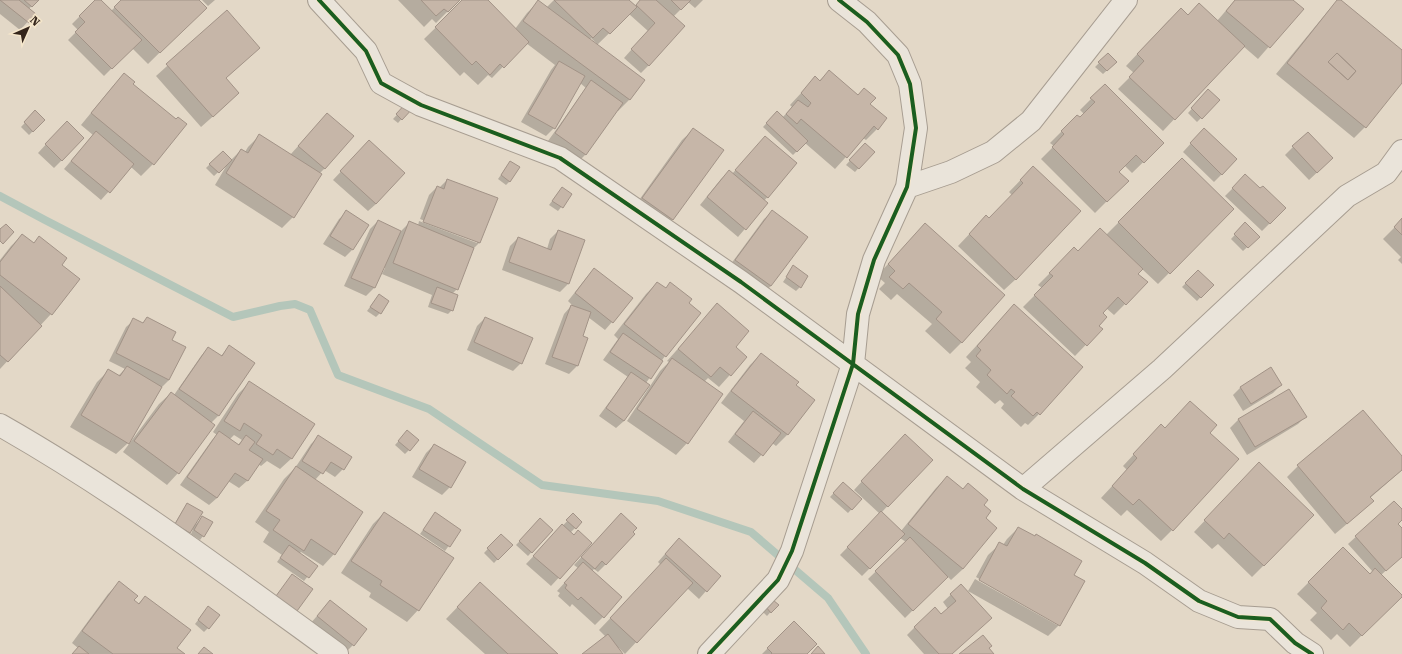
<svg xmlns="http://www.w3.org/2000/svg" width="1402" height="654" viewBox="0 0 1402 654" font-family="'Roboto Serif',serif">
<style>
.shadow{fill:#0003;fill-rule:evenodd}
.lines{fill:none;stroke-linecap:round;stroke-linejoin:round}
.stream{stroke:#b4c6ba;stroke-width:8}
.building{fill:#c6b6a8;stroke:#a29387;fill-rule:evenodd}
.minor-casing{stroke:#a79d91;stroke-width:24}
.minor{stroke:#eae4da;stroke-width:22}
.cycleway-casing{stroke:#f5e6cb;stroke-width:6}
.cycleway{stroke:#1b5e20;stroke-width:4}
</style>
<rect width="100%" height="100%" fill="#e3d8c7"/>
<!-- shadow -->
<path class="shadow" d="M0,0H37L29,9L35,14L20,30L0,14Z
M96,0H100L111,11L122,0H198L205,8L148,64L132,48L104,76L68,40L78,30L72,24Z
M202,0H215L208,6Z
M398,0H459L436,23L432,19L424,27Z
M464,0H486L515,29L527,13L538,2L546,8L554,0H628L635,6L641,0H703L695,8L688,2L673,17L649,65L641,73L624,58L648,31L629,14L597,45L643,80L629,100L618,111L617,110L585,155L578,162L548,141L586,88L580,83L554,128L546,136L521,122L551,70L555,65L526,43L492,78L488,75L478,85L464,72L460,76L424,39ZM591,38L596,43L595,44L590,40Z
M1235,0H1292L1302,9L1258,59L1243,46L1163,131L1118,89L1134,73L1126,66L1169,20L1188,16L1217,21Z
M1339,0L1402,51V82L1365,127L1354,138L1276,74L1328,11Z
M227,12L247,59L225,79L227,104L201,127L156,76Z
M1108,54L1116,62L1103,74L1095,67Z
M829,72L857,96L864,89L877,129L866,140L863,138L835,169L805,143L793,155L763,127L777,112L782,118L792,107L790,105L815,78L819,81Z
M124,75L132,84L175,121L185,124L153,164L141,176L131,167L101,200L64,169L93,135L81,125L113,86Z
M1105,85L1163,143L1132,173L1124,165L1118,172L1127,181L1095,213L1041,159L1054,146L1050,143L1077,116L1080,119L1084,114L1080,110Z
M1208,91L1219,100L1197,122L1188,113Z
M408,103L412,107L398,123L393,119Z
M35,112L44,120L29,135L21,127Z
M320,122L325,168L319,174L293,217L282,228L215,185L228,163L214,176L206,168L222,152L231,160L241,150L245,152L248,147L260,135L290,155Z
M694,129L722,150L672,220L661,231L632,210L682,140Z
M1204,129L1236,160L1214,182L1183,152Z
M59,130L62,160L54,168L38,153Z
M765,137L796,164L764,201L767,203L738,237L700,205L721,179L729,172L732,174Z
M1293,147L1324,166L1309,180L1285,155Z
M861,148L873,152L855,172L846,165Z
M362,149L376,204L368,211L333,180Z
M1182,159L1233,209L1158,284L1142,269L1137,274L1146,283L1114,315L1106,308L1101,313L1097,326L1101,329L1075,356L1023,307L1042,288L1038,285L1063,260L1106,235Z
M507,166L510,181L506,185L498,179Z
M1033,167L1016,279L1004,290L958,246L975,228L989,219L1012,195L1009,192Z
M1245,176L1285,208L1262,231L1225,196Z
M447,180L480,242L473,249L457,289L452,294V310L448,314L428,307L432,295L382,274L385,268H383L374,288L366,296L344,286L370,229L378,221L400,232L410,222L418,226L419,221L477,243V241L420,219L429,195L437,187L439,188Z
M562,188L571,195L558,211L549,205Z
M347,212L352,250L345,257L323,244L339,219Z
M772,212L771,286L763,293L728,268L764,219Z
M1402,220V264L1398,260L1401,257L1383,239Z
M925,224L962,342L950,354L925,331L932,324L897,294L891,300L879,289L885,283L877,276Z
M1245,224L1258,237L1243,251L1231,239Z
M558,231L583,240L568,284L560,292L502,270L510,246L518,238L547,249L550,239Z
M22,235L33,244L39,238L61,265L51,314L0,369V260L11,246Z
M793,267L800,287L796,291L783,282Z
M595,269L612,322L605,330L588,317L581,336L587,338L577,366L569,374L545,364L564,314L572,305L568,301L587,277Z
M1198,271L1212,285L1197,301L1182,287Z
M657,283L665,356L646,383L624,421L616,428L599,416L628,377L603,360L618,339L614,335L646,294Z
M379,295L380,313L376,317L367,311Z
M717,305L734,347L746,357L719,387L708,378L704,382L687,443L676,455L627,421L660,371L669,362L667,361Z
M1003,317L1039,414L1028,425L1025,423L1021,427L1001,408L1004,404L1000,400L995,404L976,387L980,382L965,368L971,362L966,357Z
M147,318L171,340L169,380L161,388L128,443L116,454L70,427L97,382L109,370L118,376L125,369L109,361L126,327L134,320L142,324Z
M485,318L521,363L513,371L467,350L477,326Z
M229,347L254,364L218,416L211,423L214,425L178,473L167,485L123,452L159,404L171,393L174,395L201,356L208,348L220,357Z
M761,354L795,385L814,400L787,435L776,446L772,443L754,463L728,442L744,421L721,403L750,365Z
M250,382L292,458L280,469L267,461L261,466L258,464L247,481L239,488L228,481L217,498L209,505L180,485L212,440L217,435L213,432L238,394ZM234,435L242,440L238,445L230,439Z
M1281,385L1273,393L1243,411L1233,395L1241,387Z
M1289,390L1305,417L1298,424L1247,455L1230,428L1238,420Z
M1164,429L1209,433L1172,530L1161,541L1127,510L1121,516L1101,498L1127,470L1123,466L1150,437Z
M404,435L409,450L405,454L395,445Z
M318,437L351,458L343,469L335,477L324,470L315,480L362,512L334,554L323,566L301,552L299,554L316,566L304,581L277,562L282,555L263,542L269,532L255,522L284,479L295,468L311,444Z
M897,443L931,460L881,513L901,531L936,488L947,477L962,490L968,484L982,506L984,518L963,569L951,580L947,576L905,618L868,579L906,542L900,538L862,576L840,555L880,514L854,490Z
M434,445L450,487L442,495L412,477L426,453Z
M1402,458V470L1370,498L1373,501L1361,512L1335,534L1287,477L1298,466Z
M1248,475L1264,565L1252,577L1218,544L1212,549L1194,532Z
M843,483L861,499L848,513L830,497Z
M1394,502L1402,510V520L1397,524L1402,529V556L1381,575L1401,596L1350,647L1337,634L1331,640L1310,620L1317,613L1297,594L1343,548L1370,575L1373,572L1348,544Z
M188,504L196,524L202,518L203,536L200,540L191,534L193,529L186,536L172,528L184,508Z
M384,513L453,558L418,610L407,622L369,597L371,593L341,573L373,524Z
M435,513L460,530L445,551L420,534Z
M621,514L606,564L598,572L594,569L592,571L603,617L595,625L572,604L570,607L558,596L560,593L557,591L578,568L574,565Z
M573,515L581,522L570,533L574,536L591,543L551,586L526,564Z
M540,520L552,530L528,556L516,545Z
M1018,528L1073,575L1059,625L1048,636L968,591L975,579L1057,625V623L976,577L988,555L1000,544L1003,545L1007,539Z
M501,535L511,545L494,563L484,553Z
M671,547L706,591L699,599L687,588L625,654L619,648L618,649L622,654H583L606,637L599,630L661,565L658,562Z
M119,583L133,601L138,604L145,597L176,649L183,654H72L78,648L72,643L108,594Z
M961,585L951,654H924L907,635L915,627L941,615L948,609L943,602Z
M469,595L557,654H485L446,619Z
M330,601L353,645L345,653L310,624Z
M773,602L777,605L767,616L763,612Z
M205,611L208,628L204,632L195,624Z
M794,622L805,654H762Z"/>
<g class="lines">
<!-- stream -->
<path class="stream" d="M0,196L45,220L233,317L280,306L295,304L310,310L338,375L429,409L542,485L658,501L751,532L828,598L866,654"/>
</g>
<!-- building -->
<path class="building" d="M0,0H19L36,14L29,23Z
M24,0H39L32,7Z
M95,0H101L142,40L112,69L75,32L85,22L79,16Z
M121,0H199L207,8L160,53L114,7Z
M421,0H460L448,12L444,9L436,16Z
M462,0H488L529,42L504,68L500,64L490,75L476,61L472,65L435,27Z
M538,0L645,80L630,100L523,21Z
M554,0H629L637,7L610,34L603,28L593,38Z
M640,0H656L685,26L649,66L631,49L655,23L636,5Z
M671,0H691L681,10Z
M1235,0H1293L1304,9L1270,48L1226,11Z
M1337,0H1341L1402,50V83L1366,128L1287,63ZM1337,53L1356,71L1348,80L1328,62Z
M1199,3L1245,46L1175,120L1129,77L1144,61L1137,54L1181,8L1188,15Z
M227,10L260,48L226,78L239,93L213,117L166,64Z
M1108,53L1117,62L1107,71L1098,62Z
M1337,53L1356,71L1348,80L1328,62Z
M559,61L585,76L555,129L528,114Z
M829,70L858,95L864,88L876,98L870,104L887,118L878,130L874,126L847,158L801,119L797,124L786,114L798,100L808,107L811,103L801,93L815,76L820,81Z
M124,73L135,82L133,84L176,119L178,117L187,124L154,165L91,113Z
M591,80L623,103L586,155L555,133Z
M1105,84L1164,143L1144,163L1136,155L1119,172L1129,181L1107,202L1052,147L1064,134L1061,131L1077,115L1080,117L1095,102L1090,98Z
M1208,89L1220,100L1202,119L1191,108Z
M408,101L414,107L402,120L396,114Z
M35,110L45,120L33,132L24,122Z
M777,111L808,141L797,152L766,123Z
M327,113L354,136L325,169L298,146Z
M67,121L84,138L62,161L45,144Z
M693,128L724,150L673,220L642,198Z
M1204,128L1237,159L1222,175L1190,143Z
M96,131L134,164L110,193L71,161Z
M1308,132L1333,158L1317,173L1292,146Z
M259,134L322,174L294,218L226,173L241,149L248,153Z
M765,136L797,163L768,198L735,170Z
M369,140L405,173L376,204L340,171Z
M865,143L875,152L859,169L849,160Z
M223,151L232,160L219,173L209,164Z
M1182,158L1234,209L1170,274L1118,222Z
M510,161L520,167L510,182L501,175Z
M1033,166L1081,211L1016,280L969,234L986,215L989,218L1023,183L1020,180Z
M729,170L768,203L746,230L707,197Z
M1245,174L1260,188L1263,186L1286,208L1270,224L1232,188Z
M447,179L498,198L480,243L423,222L437,186L444,189Z
M562,187L572,194L563,208L552,201Z
M346,210L369,225L353,250L330,236Z
M772,210L808,237L771,286L735,260Z
M1402,218V235L1394,227Z
M378,220L401,231L375,288L351,278Z
M409,221L474,248L458,290L393,263Z
M1245,222L1260,237L1248,248L1234,234Z
M925,223L1005,295L962,343L936,319L942,312L909,283L903,289L889,277L895,271L888,264Z
M6,224L14,232L3,244L0,241V229Z
M1100,228L1143,269L1138,274L1148,282L1126,305L1118,297L1103,313L1107,317L1099,326L1103,329L1087,346L1034,295L1053,276L1049,273L1074,247L1078,251Z
M558,230L585,240L569,284L509,262L518,237L551,250Z
M22,234L34,243L39,236L67,258L62,265L80,279L52,315L0,275V262Z
M793,265L808,276L801,288L786,277Z
M594,268L633,298L613,323L575,293Z
M1198,270L1214,285L1201,298L1185,283Z
M657,282L666,288L670,282L692,299L689,303L701,313L666,357L624,324Z
M0,286L42,326L8,362L0,355Z
M437,287L458,295L453,311L431,303Z
M379,294L389,301L381,314L370,307Z
M717,303L749,331L736,347L747,357L731,376L720,367L711,377L678,349Z
M1014,304L1083,367L1040,415L1037,412L1033,416L1011,396L1015,392L1011,389L1007,394L987,375L991,370L976,356L981,350L977,346Z
M571,305L591,312L583,336L588,338L578,366L552,357Z
M147,317L176,332L172,340L186,347L169,380L116,353L133,318L143,323Z
M485,317L533,338L522,364L474,342Z
M623,333L663,361L651,379L610,352Z
M229,345L255,363L219,416L179,389L208,347L222,356Z
M761,353L799,382L796,385L815,400L788,435L731,391Z
M672,358L723,394L688,444L637,409Z
M127,366L162,387L129,444L81,415L108,369L120,376Z
M1271,367L1282,385L1251,404L1240,387Z
M631,372L650,385L624,421L606,408Z
M249,381L315,424L292,459L277,449L273,455L256,444L262,435L244,423L240,431L224,421Z
M1289,389L1307,417L1255,447L1238,419Z
M171,392L215,425L179,474L134,441Z
M1190,401L1217,425L1210,433L1239,459L1173,531L1139,499L1133,505L1112,486L1137,458L1133,454L1161,424L1165,428Z
M1363,410L1402,456V470L1370,497L1374,501L1347,524L1297,465Z
M753,411L781,433L763,456L735,434Z
M407,430L419,440L410,451L398,441Z
M219,431L239,445L246,435L255,442L249,450L263,459L248,481L235,473L217,498L187,477Z
M905,434L933,460L888,507L861,481Z
M318,435L352,457L344,470L331,462L323,474L302,461Z
M434,444L466,462L451,488L419,469Z
M1259,462L1314,515L1264,566L1229,533L1224,539L1204,520Z
M296,466L363,512L335,555L311,539L304,551L273,530L280,520L266,511Z
M947,476L963,489L968,483L988,500L984,505L991,511L986,518L997,528L963,569L908,524Z
M843,482L862,499L852,510L833,493Z
M1394,501L1402,509V520L1398,524L1402,528V557L1386,571L1355,536Z
M187,503L203,512L190,533L175,524Z
M881,511L905,534L870,569L847,547Z
M384,512L454,558L419,611L380,585L382,581L351,561Z
M435,512L461,530L450,547L423,530Z
M573,513L582,522L576,529L566,520Z
M621,513L637,528L633,532L635,534L606,565L602,561L595,569L581,557Z
M202,516L213,522L204,537L194,530Z
M540,518L553,530L532,553L519,541Z
M562,524L574,535L578,530L592,543L560,579L533,556Z
M1018,527L1035,536L1036,534L1082,561L1074,575L1085,581L1060,626L979,580L999,542L1007,546Z
M501,534L513,545L498,560L487,548Z
M910,537L948,577L913,611L875,571Z
M679,538L721,576L707,592L665,554Z
M289,545L318,566L309,578L280,558Z
M1343,547L1370,574L1375,568L1402,595V597L1362,636L1349,623L1343,630L1321,608L1327,601L1308,582Z
M666,558L693,583L637,643L610,618Z
M583,562L622,597L604,618L581,597L578,600L565,588L567,585L564,583Z
M292,574L313,589L297,611L276,596Z
M119,581L138,596L134,600L139,604L145,596L191,630L177,648L185,654H113L82,631Z
M480,582L558,654H508L457,607Z
M961,584L992,618L952,654H939L914,627L935,607L941,614L956,601L950,594Z
M330,600L367,629L354,646L317,616Z
M773,600L779,605L771,613L766,607Z
M208,606L220,615L209,629L198,620Z
M794,621L817,644L807,654H771L772,653L767,648Z
M608,634L623,654H582Z
M983,635L992,646L989,648L994,654H959Z
M79,646L89,654H72Z
M818,646L825,654H811Z
M204,647L213,654H198Z"/>
<g class="lines">
<!-- minor casing -->
<g class="minor-casing">
<path id="minor" d="M319,0L366,51L381,83L421,105L560,158L741,282L1023,489L1145,563L1199,601L1238,617L1270,619L1295,643L1312,654
M907,187L951,172L993,152L1031,121L1126,0
M0,425C118,492 227,574 337,654
M1023,489L1162,369L1347,196L1386,173L1402,151
M709,654L778,580L792,551L853,364L858,314L874,260L907,187L916,128L910,84L898,55L867,22L839,0"/>
</g>
<!-- minor -->
<use href="#minor" class="minor"/>
<!-- cycleway casing -->
<g class="cycleway-casing">
<path id="cycleway" d="M319,0L366,51L381,83L421,105L560,158L741,282L1023,489L1145,563L1199,601L1238,617L1270,619L1295,643L1312,654
M709,654L778,580L792,551L853,364L858,314L874,260L907,187L916,128L910,84L898,55L867,22L839,0"/>
</g>
<!-- cycleway -->
<use href="#cycleway" class="cycleway"/>
</g>
<!-- north arrow -->
<g transform="translate(28 28) rotate(45)" stroke="#f5e6cb" stroke-width="3" paint-order="stroke">
<path d="M0-3L7 15L0 10L-7 15Z" fill="#34251b"/>
<text y="-6" font-size="11" font-weight="bold" text-anchor="middle" fill="#34251b">N</text>
</g>
</svg>
